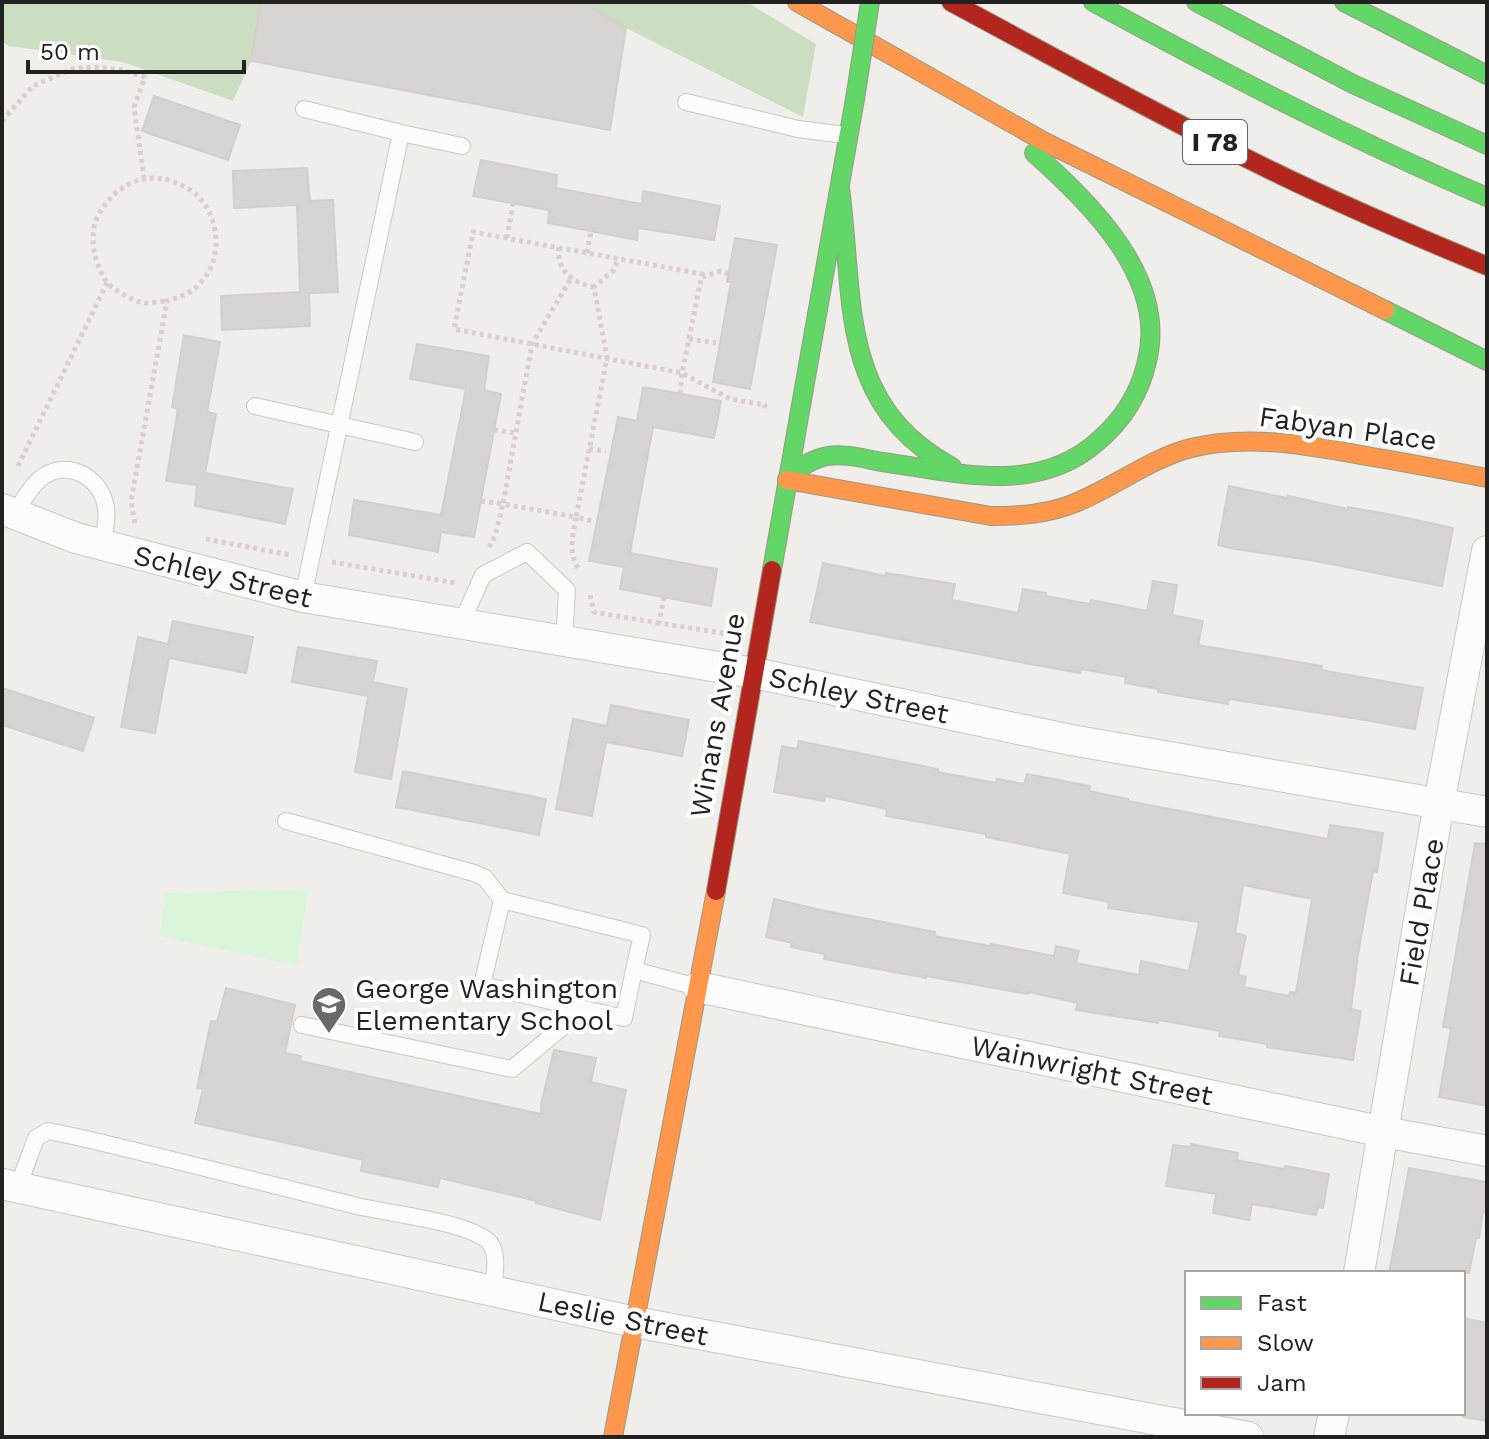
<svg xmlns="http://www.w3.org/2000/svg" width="1489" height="1439" viewBox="0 0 1489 1439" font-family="'Work Sans',sans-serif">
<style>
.forest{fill:#cbdec1}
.park{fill:#daf5da}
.building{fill:#d7d4d2;stroke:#d3d0cc;stroke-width:2;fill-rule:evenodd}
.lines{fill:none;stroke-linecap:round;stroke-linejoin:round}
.lane-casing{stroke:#c9c8c7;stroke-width:18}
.street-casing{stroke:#c9c8c7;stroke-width:32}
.fast-casing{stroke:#999a82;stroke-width:20}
.slow-casing{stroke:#999a82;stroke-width:20}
.jam-casing{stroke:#999a82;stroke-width:20}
.path{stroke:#dccecd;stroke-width:5;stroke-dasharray:4 4;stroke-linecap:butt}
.lane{stroke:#fdfcfc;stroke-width:16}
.street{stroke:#fdfcfc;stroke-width:30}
.fast{stroke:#63d668;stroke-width:18}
.slow{stroke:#ff974d;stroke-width:18}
.jam{stroke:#b3261e;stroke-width:18}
.fast-bridge-casing{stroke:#999a82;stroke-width:20;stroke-linecap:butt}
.fast-bridge{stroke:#63d668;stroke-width:18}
.labels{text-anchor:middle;stroke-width:8;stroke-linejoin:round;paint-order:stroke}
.shield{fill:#fff;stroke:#646464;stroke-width:2}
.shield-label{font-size:26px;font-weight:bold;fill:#222}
.street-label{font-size:28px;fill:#222;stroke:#fff}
.poi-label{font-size:28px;fill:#222;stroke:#fff;text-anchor:start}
</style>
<rect width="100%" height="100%" fill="#f0eeeb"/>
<!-- forest -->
<path class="forest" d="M2,2H261L251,61L233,101L123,62L9,46L2,42Z
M582,2H747L816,44L803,117L626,28Z"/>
<!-- park -->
<path class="park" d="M308,889L297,965L159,936L166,893Z"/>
<!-- building -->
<path class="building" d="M261,2H582L626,28L610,130L251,61Z
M154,96L240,125L228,160L142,131Z
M481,160L557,175L556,188L642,204L643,191L720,206L714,240L638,228L637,240L548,223L549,210L473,196Z
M307,168L310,201L333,200L338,292L309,293L310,326L222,330L221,296L300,292L297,205L234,208L233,171Z
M735,238L777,245L750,389L713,382L731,282H727Z
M184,335L220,342L207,412L216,414L205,473L293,489L285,524L195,506L197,485L166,481L178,409L172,407Z
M417,344L489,356L484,390L501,394L474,537L441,532L438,552L349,535L354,500L441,515L466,389L410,379Z
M643,387L721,401L714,438L653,427L630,553L717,569L711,606L620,589L624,567L589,561L618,417L637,421Z
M1229,486L1287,498L1288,496L1348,509V507L1393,515L1453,528L1442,586L1310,560L1235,549L1218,545Z
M823,563L886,576V573L955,584L952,600L1018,613L1023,589L1046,593V596L1090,604L1091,600L1147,611L1153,581L1177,585L1172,615L1203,621L1198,645L1322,666L1321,670L1423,688L1415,729L1365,720L1229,699L1228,704L1158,692L1159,689L1125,683L1126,677L1081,669L1080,673L1035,665L810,622Z
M173,621L253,637L246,673L169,658L155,733L121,727L138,637L168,644Z
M298,647L377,661L373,682L407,689L391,779L355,772L368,696L292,682Z
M2,688L94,718L83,751L2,725Z
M611,705L689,720L682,756L606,742L592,816L556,809L573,719L607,726Z
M799,741L938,769V772L996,783L997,779L1024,784L1027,774L1090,786L1089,791L1128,799V801L1328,839L1330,825L1383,833L1377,872L1373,871L1358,954L1351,1009L1361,1011L1353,1060L1267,1047V1044L1219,1036L1220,1031L1159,1020L1158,1023L1076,1010L1078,1003L1029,992L1028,994L926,976V978L824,959L825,954L791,947L792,943L766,937L774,899L821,910L935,932L934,936L991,946V944L1054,956L1056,946L1079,951L1076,963L1139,975L1141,961L1189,971L1199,922L1108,908L1109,902L1063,893L1070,854L986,837V834L886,816L887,809L825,796L824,801L774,792L782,746L797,749ZM1243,885L1312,899L1296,993L1290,992L1289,996L1244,987L1246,977L1238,975L1246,936L1235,933Z
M403,771L546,799L539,835L396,807Z
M1475,843L1487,844V1106L1439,1097L1451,1028L1443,1027Z
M226,988L295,1005L285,1053L301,1056L300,1061L541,1114V1104L554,1050L596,1058L591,1082L626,1090L600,1220L536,1203V1201L440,1178L438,1187L361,1171L363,1160L195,1123L203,1089L197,1088L211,1021L217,1022Z
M1191,1144L1238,1153L1237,1160L1284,1169L1285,1166L1329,1174L1323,1208L1318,1207L1316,1215L1252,1204L1249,1220L1213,1213L1216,1194L1166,1186L1173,1145L1191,1147Z
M1409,1168L1487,1182V1212L1483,1211L1479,1238H1476L1469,1273H1389Z
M1463,1318L1487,1323V1421L1463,1417Z"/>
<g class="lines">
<!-- lane casing -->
<g class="lane-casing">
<path id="lane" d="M686,102L798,129L846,135
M304,109L401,133L462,146
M255,406L415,442
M14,515C22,503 29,488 40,479C66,457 102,477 106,508C108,520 104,534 102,546
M303,597L401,133
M461,624L483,575L527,552L567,590L564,641
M286,821L474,873L485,878L502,900L482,985L584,1009
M502,900L642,935L634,970
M302,1025L512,1069L584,1009L624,1018L634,970L697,987
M18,1187L36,1138L48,1131L82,1138C175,1160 268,1184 361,1207C390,1213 472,1223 490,1243C499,1255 494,1277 493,1291"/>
</g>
<!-- street casing -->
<g class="street-casing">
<path id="street" d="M2,509L76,538L303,597L754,673L1071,740L1487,812
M698,987L1384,1132L1487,1151
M2,1184L635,1322L1248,1437
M1359,1273L1439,803L1487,551
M1329,1437L1334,1413"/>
</g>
<!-- fast casing -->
<g class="fast-casing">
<path id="fast" d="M1093,2C1222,72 1352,140 1487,197
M1196,2L1353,84L1487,145
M1344,2L1487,75
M840,188C855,299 837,405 952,467
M1385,310L1487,361
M787,480C799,468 811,459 828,456C845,453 865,459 882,462C955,472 1036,496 1097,442C1122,421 1140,393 1147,361C1168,278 1090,203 1034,153
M772,570L855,99"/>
</g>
<!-- slow casing -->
<g class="slow-casing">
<path id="slow" d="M797,2L1043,141L1385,310
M787,480L991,516C1020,516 1048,514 1075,503C1115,487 1149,459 1191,448C1247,434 1305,445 1361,455C1403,462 1445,470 1487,478
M613,1437L716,891"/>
</g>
<!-- jam casing -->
<g class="jam-casing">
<path id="jam" d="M951,2C1055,58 1158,115 1264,167C1337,203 1412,235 1487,266
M716,891L772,570"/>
</g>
<!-- path -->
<path class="path" d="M2,121L33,86L72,69L94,67L122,70L145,77L134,107L144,178
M507,238L513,203
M559,247C556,271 573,283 594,287
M587,253L591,231
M702,277L721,271L729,274
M570,280L532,344L503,504L576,517L607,358L594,287L614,270L618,258
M689,339L716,343
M680,394L682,373L702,274L473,232L454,329L682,373L730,399L765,405L764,408
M494,430L516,433
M589,449L606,451
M18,466L107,283
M481,501L503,504L495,536L489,547
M135,523L131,501L167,301C177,298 187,295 195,288C223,265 222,221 198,196C194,192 188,189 183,186C151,168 118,182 100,212C87,233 94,262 106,281C111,289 134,301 143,303C150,304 160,301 167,301
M206,539L290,555
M332,562L456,583
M578,568C568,552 573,536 576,517L592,521
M590,595L594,612L659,623
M664,597L659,623L728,634"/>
<!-- lane -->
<use href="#lane" class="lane"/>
<!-- street -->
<use href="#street" class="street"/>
<!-- fast -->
<use href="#fast" class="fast"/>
<!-- slow -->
<use href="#slow" class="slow"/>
<!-- jam -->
<use href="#jam" class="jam"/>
<!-- fast-bridge casing -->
<g class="fast-bridge-casing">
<path id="fast-bridge" d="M855,99L870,2"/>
</g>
<!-- fast-bridge -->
<use href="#fast-bridge" class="fast-bridge"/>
</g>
<!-- icons -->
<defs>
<g id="school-pin" transform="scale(1.8)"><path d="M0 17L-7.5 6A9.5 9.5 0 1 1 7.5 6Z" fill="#6a6968" stroke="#fff"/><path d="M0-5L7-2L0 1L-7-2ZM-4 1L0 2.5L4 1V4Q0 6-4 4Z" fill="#fff"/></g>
</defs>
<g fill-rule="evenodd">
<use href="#school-pin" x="329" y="1004"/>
</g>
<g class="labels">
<!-- shield labels -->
<rect class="shield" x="1183" y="120" width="64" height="44" rx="6"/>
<g class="shield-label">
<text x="1215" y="151">I 78</text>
</g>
<!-- street labels -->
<g class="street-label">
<text transform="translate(1348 428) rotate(8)" y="10">Fabyan Place</text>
<text transform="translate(223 576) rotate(14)" y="10">Schley Street</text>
<text transform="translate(859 695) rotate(12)" y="10">Schley Street</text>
<text transform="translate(717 715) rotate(-80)" y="10">Winans Avenue</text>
<text transform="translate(1421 912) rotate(-80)" y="10">Field Place</text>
<text transform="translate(1092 1070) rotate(12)" y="10">Wainwright Street</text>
<text transform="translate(623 1318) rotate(12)" y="10">Leslie Street</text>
</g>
<!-- poi labels -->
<g class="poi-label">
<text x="355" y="998">George Washington<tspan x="355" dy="32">Elementary School</tspan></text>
</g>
</g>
<!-- border -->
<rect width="1489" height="1439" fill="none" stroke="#222222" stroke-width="8"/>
<!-- legend -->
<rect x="1185" y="1271" width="280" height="144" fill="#ffffff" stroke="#a7a7a7" stroke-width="2"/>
<rect x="1201" y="1297" width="40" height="12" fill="#63d668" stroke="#a7a7a7" stroke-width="2"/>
<text x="1257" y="1311" font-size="24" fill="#222222">Fast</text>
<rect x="1201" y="1337" width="40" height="12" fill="#ff974d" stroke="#a7a7a7" stroke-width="2"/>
<text x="1257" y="1351" font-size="24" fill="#222222">Slow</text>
<rect x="1201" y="1377" width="40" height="12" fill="#b3261e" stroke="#a7a7a7" stroke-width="2"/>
<text x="1257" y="1391" font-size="24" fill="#222222">Jam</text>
<!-- scale -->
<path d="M28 60v12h216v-12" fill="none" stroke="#222222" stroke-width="4"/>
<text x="40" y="60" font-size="24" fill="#222222" stroke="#ffffff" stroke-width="6" paint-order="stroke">50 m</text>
</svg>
